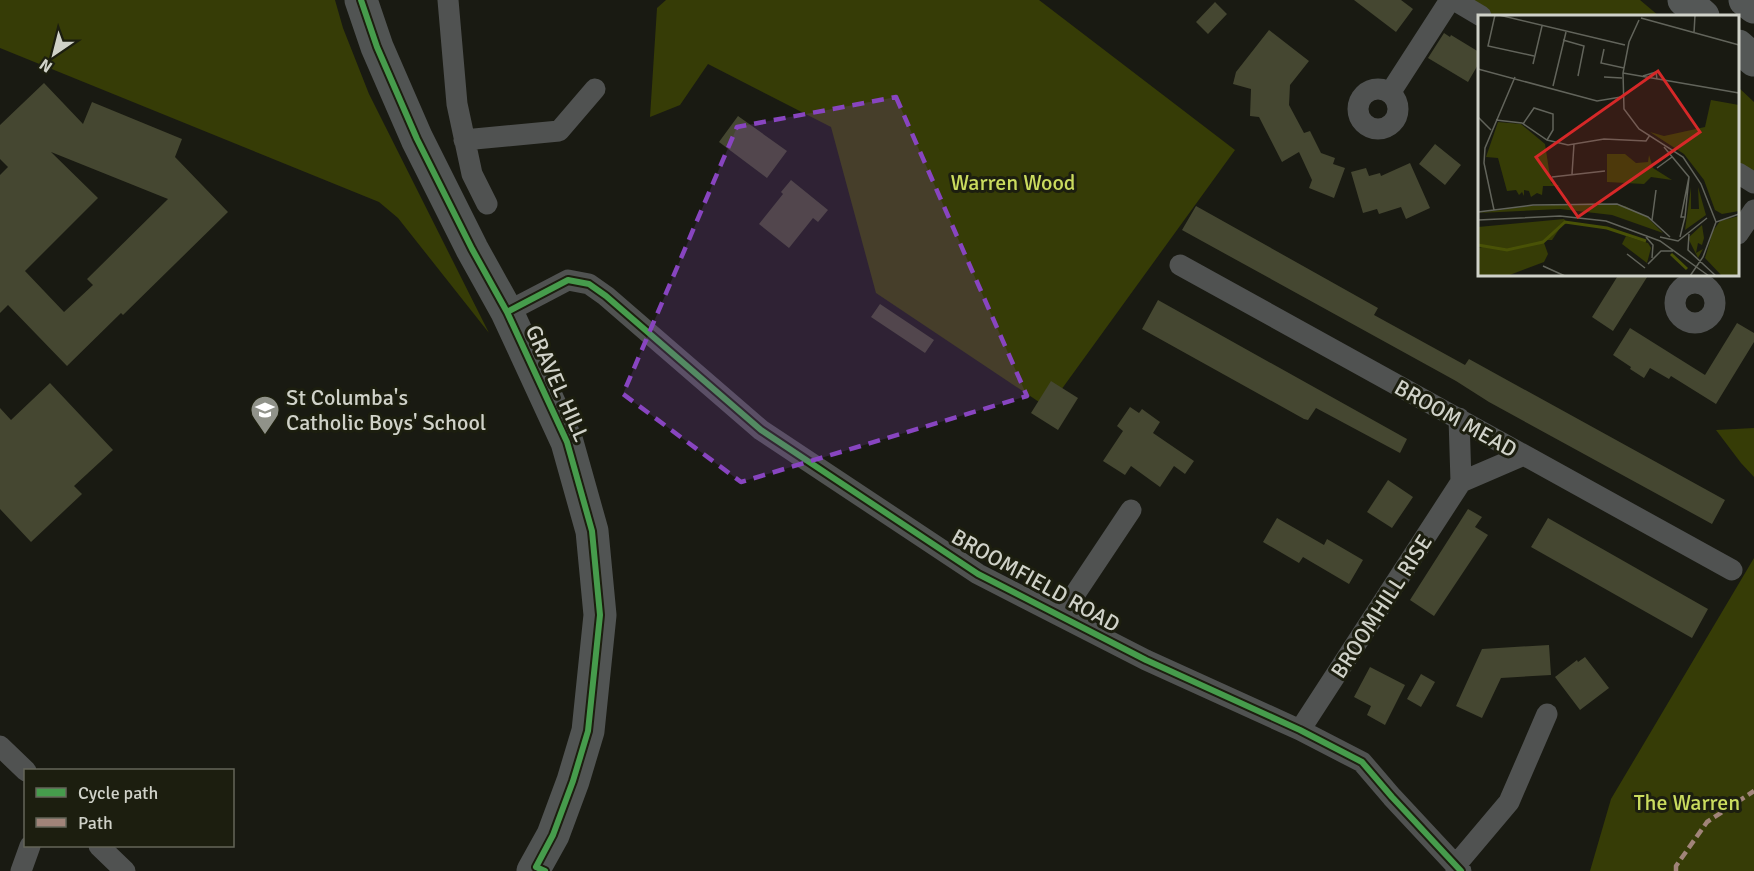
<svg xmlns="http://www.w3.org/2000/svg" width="1754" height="871" viewBox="0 0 1754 871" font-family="Signika,sans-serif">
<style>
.green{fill:#363c06}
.building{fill:#454731;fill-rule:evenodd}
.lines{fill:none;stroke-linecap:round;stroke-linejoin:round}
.minor{stroke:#505251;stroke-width:21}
.primary{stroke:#515453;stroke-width:33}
.trunk{stroke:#545756;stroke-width:33}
.quiet{stroke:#a18479;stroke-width:4.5;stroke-dasharray:9 4.5;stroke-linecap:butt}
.cycleway-casing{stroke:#1c1e0f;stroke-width:10}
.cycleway{stroke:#469c4c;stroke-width:6}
.marked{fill:#8845c0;fill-opacity:0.2;stroke:#8845c0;stroke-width:4.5;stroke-dasharray:12 8;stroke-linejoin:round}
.labels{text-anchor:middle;stroke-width:6;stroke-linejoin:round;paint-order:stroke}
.park-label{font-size:22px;fill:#cadb5e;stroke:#1c1e0f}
.street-label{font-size:22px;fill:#d0d2c9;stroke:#1c1e0f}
.poi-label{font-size:22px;fill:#d0d2c9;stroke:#1c1e0f;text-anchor:start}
.inset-river{fill:none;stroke:#495206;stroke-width:3}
.inset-road{fill:none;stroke:#62645b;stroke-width:1.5}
.view{fill:#d62828;fill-opacity:0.15;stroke:#d62828;stroke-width:3}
.inset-edge{fill:none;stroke:#d0d2c9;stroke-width:3}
</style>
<rect width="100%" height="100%" fill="#191a12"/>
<!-- green -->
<path class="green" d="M0,0H335L343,28L369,94L489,333L398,218L379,202L0,48Z
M666,0H1039L1235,150L1048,408L876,293L831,127L708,64L680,105L650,117L657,8Z
M1468,0H1640L1659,16H1495Z
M1738,87L1754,102V180L1738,169Z
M1754,428V477L1741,463L1716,430Z
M1754,558V871H1590L1611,799Z"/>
<!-- building -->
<path class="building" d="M1354,0H1401L1413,9L1396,32Z
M1215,2L1227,14L1208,34L1196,22Z
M1269,30L1309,61L1290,85L1289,105L1304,133L1310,131L1321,153L1335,158L1333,164L1345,168L1334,198L1309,188L1312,180L1299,152L1282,162L1259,117L1250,116L1251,89L1233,84L1236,72Z
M1444,33L1450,37L1451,35L1479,52V63L1468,82L1428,58Z
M44,83L83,124L92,102L182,139L175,157L228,212L123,315L121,313L67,366L8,305L0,313V175L8,167L0,159V125ZM51,152L168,199L87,279L93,285L64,312L25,271L98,198Z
M738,116L787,151L767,178L719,142Z
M1435,144L1461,165L1445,185L1419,164Z
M1410,163L1430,208L1406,219L1401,207L1379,214L1377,209L1363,213L1351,172L1366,168L1369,176L1380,173L1381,176Z
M791,180L828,210L818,222L813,218L789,248L759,224L783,194L781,192Z
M1196,206L1378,308L1374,315L1465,365L1469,359L1725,500L1712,524L1489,402L1456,381L1182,230Z
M1619,274H1649L1613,331L1592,317Z
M1158,300L1407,439L1400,453L1316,408L1308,420L1304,419L1142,329Z
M880,304L934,340L925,353L871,317Z
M1737,323L1754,333V342L1716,404L1671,376L1669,379L1650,368L1644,378L1630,369L1631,367L1613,355L1630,328L1705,375Z
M1051,381L1078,398L1058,430L1031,413Z
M50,383L113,450L74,486L82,494L31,542L0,509V408L11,420Z
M1130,407L1139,413L1142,409L1160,422L1153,433L1194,461L1185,474L1174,466L1160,487L1131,466L1125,475L1103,461L1123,431L1117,426Z
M1388,480L1413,497L1392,528L1367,512Z
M1468,509L1482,517L1475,527L1488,535L1434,616L1410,600Z
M1277,518L1324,545L1327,539L1363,560L1349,584L1303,557L1299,563L1263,542Z
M1548,518L1708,609L1692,638L1531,547Z
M1549,645L1551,675L1501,678L1482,718L1456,706L1482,649Z
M1585,657L1609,688L1580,710L1555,677L1577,660L1578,662Z
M1370,667L1405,685L1385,725L1367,715L1371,706L1354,697Z
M1421,674L1435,682L1421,707L1407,699Z"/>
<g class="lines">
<!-- minor -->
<path class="minor" d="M448,0L457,104L472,174L487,204
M1454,0L1481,16
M1358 109a20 20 0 1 1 40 0a20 20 0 1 1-40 0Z
M1390,93L1450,0
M464,140L559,131L595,89
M1738,173L1754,183
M1738,234L1754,210
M1180,265L1732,570
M1675 303a20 20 0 1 1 40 0a20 20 0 1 1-40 0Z
M507,312L568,280L589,284L606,296L761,430L978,574L1146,660L1300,730L1362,762L1392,797L1461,871
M1459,418L1461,482
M1061,615L1131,510
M1300,730L1461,482L1524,455
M0,746L26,771
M99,846L125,871
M1455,866L1509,802L1547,714
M21,871L30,846"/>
<!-- primary -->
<path class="primary" d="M361,0L377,47L417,139L472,249L507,312L567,442L592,531L600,615L588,731L573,781L553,835L533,871"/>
<!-- trunk -->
<path class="trunk" d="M1684,0L1703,16
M1745,0L1754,7
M1738,46L1754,60"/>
<!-- quiet -->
<path class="quiet" d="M1676,871V866L1707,822L1754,791"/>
<!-- cycleway casing -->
<g class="cycleway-casing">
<path id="cycleway" d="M361,0L377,47L417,139L472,249L507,312L567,442L592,531L600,615L588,731L573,781L553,835L536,867L545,871
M507,312L568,280L589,284L606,296L761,430L978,574L1146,660L1300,730L1362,762L1392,797L1461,871"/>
</g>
<!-- cycleway -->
<use href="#cycleway" class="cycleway"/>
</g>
<!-- marked area -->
<path class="marked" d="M896,97L1027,396L741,482L623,394L737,127Z"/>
<!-- icons -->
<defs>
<g id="school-pin" transform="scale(1.5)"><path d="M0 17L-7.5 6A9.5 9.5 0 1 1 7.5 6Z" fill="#909289" stroke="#1c1e0f"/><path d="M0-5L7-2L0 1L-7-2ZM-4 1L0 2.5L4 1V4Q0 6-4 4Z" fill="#fff"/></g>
</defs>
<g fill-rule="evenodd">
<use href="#school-pin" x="265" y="410"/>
</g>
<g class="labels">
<!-- park labels -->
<g class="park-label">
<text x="1013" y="190">Warren Wood</text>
<text x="1687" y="810">The Warren</text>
</g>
<!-- street labels -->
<g class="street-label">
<text transform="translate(558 383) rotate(66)" y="8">GRAVEL HILL</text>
<text transform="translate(1456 418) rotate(29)" y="8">BROOM MEAD</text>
<text transform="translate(1036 580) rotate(29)" y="8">BROOMFIELD ROAD</text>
<text transform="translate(1381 606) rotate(-57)" y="8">BROOMHILL RISE</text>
</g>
<!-- poi labels -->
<g class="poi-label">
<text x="286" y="405">St Columba's<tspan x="286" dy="25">Catholic Boys' School</tspan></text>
</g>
</g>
<!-- overview -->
<g transform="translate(1478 15)">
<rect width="261" height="261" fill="#191a12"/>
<path d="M233,85L261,90V196L244,199L237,195L226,165L206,139L172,117L186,121L227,112ZM20,107L43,109L67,129L73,168L82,171H65L64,180L69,182L59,178L53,182L51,176L46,175V181L44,177L41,180L38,175L29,176L20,143L8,142ZM129,139H147L158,148L170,147L171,140L175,153L194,165L173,162L166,169L129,167ZM213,172V194H221L220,172L228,200L207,215ZM121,188L147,191L169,202L185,218L134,200L82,194L0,198L52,191ZM261,201V261H244L227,243L235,216L242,206ZM86,204L89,208L84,210L74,225H65L70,239L66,247L29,261H0V233L4,232H0V212ZM224,210L226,223L224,230L220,228L218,238L225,234L220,243L210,223ZM148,221L170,228L173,233L169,248L144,229Z" fill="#363c06"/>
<path class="inset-river" d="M0,230L29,235L65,227L87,207L129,213L168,226M193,239L209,254"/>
<path class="inset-road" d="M17,0L10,31L56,41M21,0L147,30M163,3L261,30M161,5L151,27L145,58L146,94L161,114L205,142L223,169L238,207M216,18L217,0M85,25L106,31L100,61M126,34L123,48L146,53M55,49L64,11M0,54L119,86L143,82M145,58L261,78M165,61L178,57L179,64M126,62L144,63M75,71L88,17M0,102L13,115M18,105L44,108L69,125L90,130L126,124L168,126L172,120M45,109L56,93L75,99V115L69,125M186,132L211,162L207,202H203L211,162M179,153L194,142M94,159L96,129M74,162L127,156M16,195L6,148L7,133L37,62M0,197L55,190L139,189L170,202L192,222M0,205L82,201L128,206L182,226L231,261M174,205L178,175M211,219L210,235L238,261M168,222L175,230L174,243M182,222L200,226L229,203M202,222L207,202M149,239L167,253M170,249L183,236H195M65,251L87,261M212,261L225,242L238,207L261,199"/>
<path class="view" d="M180,56L222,117L100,202L58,142Z"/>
<rect width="261" height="261" class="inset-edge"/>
</g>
<!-- legend -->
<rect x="24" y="769" width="210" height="78" fill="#1c1e0f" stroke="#646659" stroke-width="1.5"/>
<rect x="36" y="788" width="30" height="9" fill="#469c4c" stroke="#646659" stroke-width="1.5"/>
<text x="78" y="799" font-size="18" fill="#d0d2c9">Cycle path</text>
<rect x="36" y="818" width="30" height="9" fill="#a18479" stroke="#646659" stroke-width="1.5"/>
<text x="78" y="829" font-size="18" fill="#d0d2c9">Path</text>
<!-- north arrow -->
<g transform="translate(54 54) rotate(215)" stroke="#1c1e0f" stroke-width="4.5" paint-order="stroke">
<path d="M0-4.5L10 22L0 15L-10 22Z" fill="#d0d2c9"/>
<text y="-9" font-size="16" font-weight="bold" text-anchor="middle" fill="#d0d2c9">N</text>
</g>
</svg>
